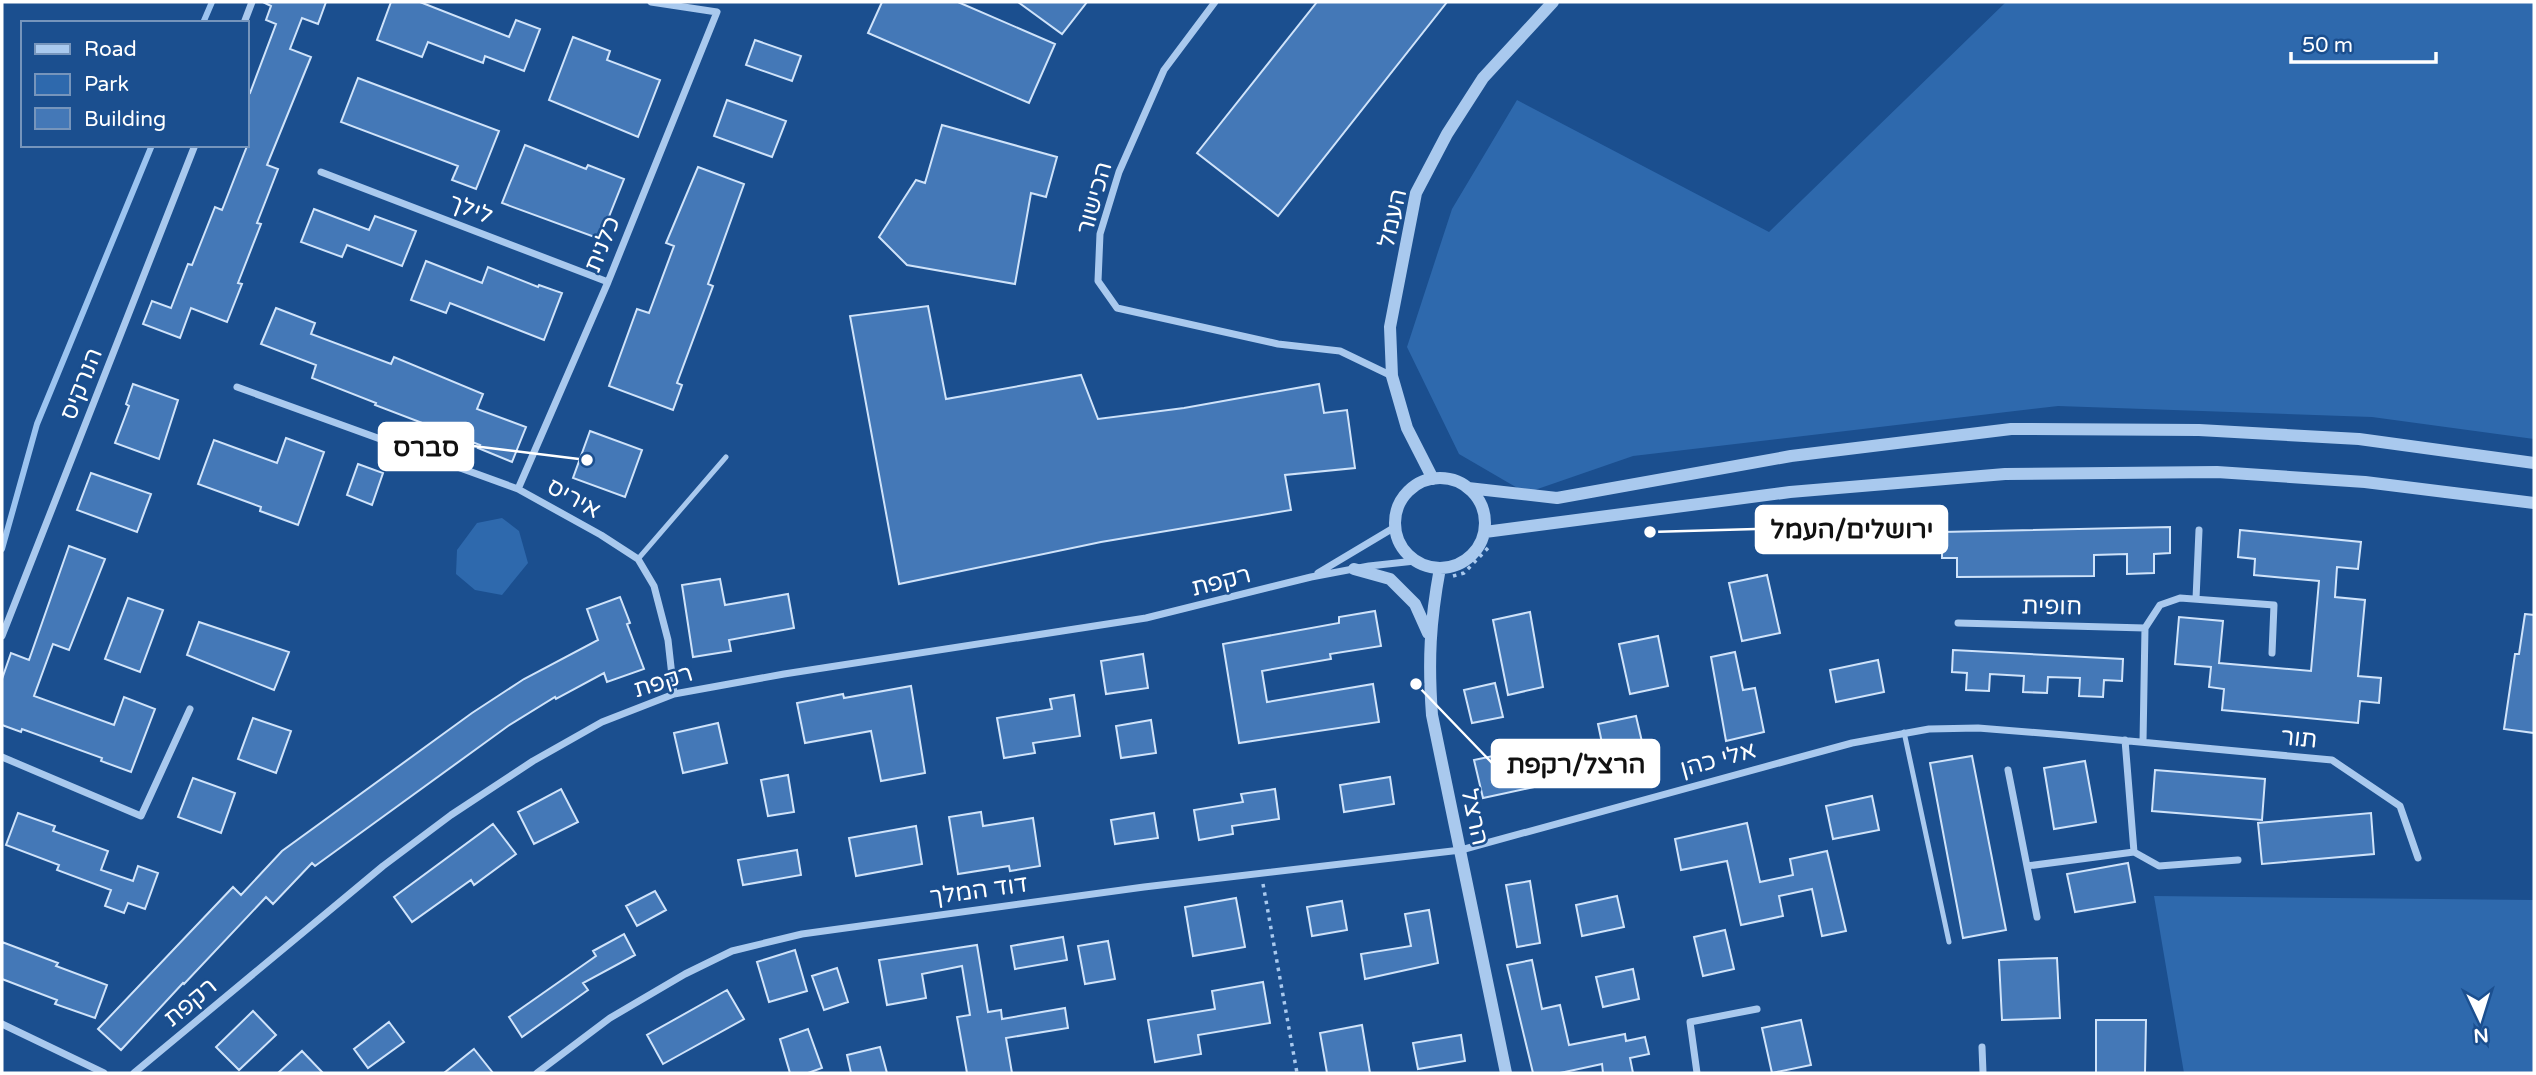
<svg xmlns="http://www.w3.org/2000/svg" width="2536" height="1075" viewBox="0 0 2536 1075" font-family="'Varela Round',Heebo,sans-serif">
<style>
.green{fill:#2e69ad}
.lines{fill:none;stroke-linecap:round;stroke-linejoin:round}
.stream{stroke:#9cc4f0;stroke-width:6}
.building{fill:#4478b7;stroke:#cfe3fa;stroke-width:2}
.path{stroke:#a9c9ee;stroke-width:3.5;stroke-dasharray:3.5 5;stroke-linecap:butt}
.service{stroke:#a9c9ee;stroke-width:5}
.minor{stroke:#a9c9ee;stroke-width:7}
.tertiary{stroke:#a9c9ee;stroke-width:12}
.labels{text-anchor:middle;stroke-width:5;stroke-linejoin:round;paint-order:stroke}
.street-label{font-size:24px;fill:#fff;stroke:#1b4f8f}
.leader{fill:none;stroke:#fff;stroke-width:2.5}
.callout-dot{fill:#fff;stroke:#1b4f8f;stroke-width:2.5}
.callout{fill:#fff;stroke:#fff;stroke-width:2.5}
.callout-label{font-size:26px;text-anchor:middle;font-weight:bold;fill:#111}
</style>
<rect width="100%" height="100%" fill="#1b4f8f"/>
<!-- green -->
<path class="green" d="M2006,2H2534V439L2372,417L2058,406L1633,456L1526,493L1459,454L1407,347L1452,209L1517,100L1769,232Z
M502,518L519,531L528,563L502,595L475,590L456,574L457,550L477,523Z
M2154,896L2534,900V1073H2184Z"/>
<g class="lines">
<!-- stream -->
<path class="stream" d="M203,23L212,2
M2,549L37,424L152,145"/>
</g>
<!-- building -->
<path class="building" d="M263,2H326L318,24L302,18L290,49L311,57L267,165L278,169L257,223L261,224L238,283L242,284L227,322L191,308L180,338L143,324L152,301L171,308L188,264L192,265L215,207L222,210L247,146V92L250,93L276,24L266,20L271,6Z
M391,2H420L509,37L516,20L540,29L524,71L485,56L483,63L428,42L422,57L377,40Z
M882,2H958L1055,44L1029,103L868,33Z
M1018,2H1087L1062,34Z
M1317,2H1447L1278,216L1197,153Z
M573,37L610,51L607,60L660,80L638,137L549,100Z
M755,40L801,56L792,81L746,65Z
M358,78L499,131L476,189L452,180L458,166L341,122Z
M727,100L786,121L772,157L714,136Z
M942,125L1057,157L1046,197L1031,193L1015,284L907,265L879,237L916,180L925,183Z
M525,145L586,169L588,165L624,179L600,239L502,203Z
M698,167L744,184L708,284L713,286L677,383L682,385L673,410L609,386L637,309L649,313L674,246L666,243Z
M314,209L369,230L375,216L416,231L402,266L347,245L342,257L301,242Z
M426,261L482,283L488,267L538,287L539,285L562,293L544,340L450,303L446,313L411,300Z
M928,306L946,399L1081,375L1098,419L1184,408L1319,384L1324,413L1347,410L1355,468L1285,475L1291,510L1101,542L899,584L850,316Z
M276,308L315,323L311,334L391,364L394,357L483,394L477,409L526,427L512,462L478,448L480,445L375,405L376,403L312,378L316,365L261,344Z
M133,384L178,400L159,459L115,443L129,406L126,404Z
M590,431L642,450L625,497L573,478Z
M286,438L324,452L298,525L260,511L261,507L198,484L214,440L277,463Z
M358,464L383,473L372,505L347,495Z
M91,473L151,494L137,532L77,510Z
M2170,527V553L2154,554V573L2127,574V554L2094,555V576L1957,577V558H1942V532Z
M2240,530L2361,542L2358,569L2337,567L2335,597L2365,600L2358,676L2381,678L2379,703L2360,701L2358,723L2222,710L2224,689L2209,687L2211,667L2175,664L2179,617L2223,621L2219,663L2311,671L2319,581L2254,575L2255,559L2238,557Z
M69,546L105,559L69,650L53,644L34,696L114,725L124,697L155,709L131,772L101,761L102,758L22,729L21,732L2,725V679L11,653L29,660Z
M1767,575L1780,633L1742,641L1729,583Z
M720,579L725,605L788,594L794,628L729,640L731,651L693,657L682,585Z
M620,597L630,623L627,624L644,669L607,682L604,673L556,699L555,697L508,726L315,866L312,863L273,904L266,897L184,984L183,983L121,1050L98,1029L233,887L241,895L282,851L472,713L524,679L598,640L587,609Z
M128,598L163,610L140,672L105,659Z
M1375,611L1381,646L1330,654L1331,659L1262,671L1267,702L1373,684L1379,722L1239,743L1223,644L1339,623V617Z
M1530,612L1543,687L1508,695L1493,620Z
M2525,614L2534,615V733L2504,729L2515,654H2519Z
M199,622L289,652L274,690L187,655Z
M1658,636L1668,686L1630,694L1619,644Z
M1953,650L2123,659L2122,681L2104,680L2103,697L2079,696L2080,678L2048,677L2047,693L2023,692L2024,676L1990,674L1989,691L1966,690L1967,673L1952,672Z
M1735,652L1743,690L1755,688L1764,732L1726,741L1711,657Z
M1143,654L1148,688L1106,694L1101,661Z
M1878,660L1884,692L1836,702L1830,670Z
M1495,683L1503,717L1472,723L1464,690Z
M911,686L925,773L881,781L871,731L805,743L797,703L843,694L844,698Z
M1074,695L1080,736L1033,743L1035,753L1004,758L997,718L1052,709L1050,699Z
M1636,716L1646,759L1607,767L1598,724Z
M253,718L291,731L276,773L238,759Z
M1151,720L1156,753L1121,758L1116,726Z
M718,723L727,763L683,773L674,733Z
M1559,742L1567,780L1483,798L1474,760Z
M1972,756L2006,930L1963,938L1930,763Z
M2085,761L2096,822L2054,829L2044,768Z
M2155,770L2265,779L2262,820L2152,811Z
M788,775L794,812L768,816L761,780Z
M1390,777L1394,804L1344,812L1340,785Z
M193,778L235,793L221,833L178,817Z
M561,789L578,822L534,844L518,812Z
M1275,789L1279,819L1232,826L1233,834L1199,840L1194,810L1243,802L1241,794Z
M1872,796L1879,830L1833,839L1826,806Z
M981,812L983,826L1033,818L1040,866L1010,871L1009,866L958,874L949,817Z
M18,813L55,826L53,831L108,851L101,870L133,881L138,866L158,873L145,909L128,903L124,913L105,906L111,890L57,870L59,865L6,845Z
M1154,813L1158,838L1115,844L1111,820Z
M2371,813L2374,854L2262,864L2258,823Z
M1747,823L1760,882L1793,875L1790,859L1827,851L1846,931L1822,936L1812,889L1779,896L1783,916L1741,925L1727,861L1681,870L1675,839Z
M493,824L516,854L474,885L471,880L412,922L394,897Z
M916,826L922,864L856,876L849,838Z
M797,850L801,875L743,885L738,860Z
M2128,863L2135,902L2075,912L2067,874Z
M1530,881L1540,943L1517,947L1506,885Z
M655,891L666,910L637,926L626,906Z
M1617,896L1624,927L1582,936L1576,905Z
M1236,898L1245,947L1193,956L1185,907Z
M1342,901L1347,930L1312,936L1307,907Z
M1429,910L1438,963L1365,979L1361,954L1411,946L1405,914Z
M1725,930L1734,969L1703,976L1694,937Z
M624,934L635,955L583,983L588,990L522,1037L509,1017L596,956L593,951Z
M1063,937L1067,960L1015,969L1011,946Z
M1108,941L1115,979L1085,984L1078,946Z
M2,942L58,963L56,966L107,985L95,1018L55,1004L57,1000L2,979Z
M977,945L988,1012L1001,1010L1002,1019L1065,1008L1068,1028L1006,1038L1012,1073H967L957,1017L970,1015L962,966L922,974L926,998L887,1005L879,960Z
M795,950L807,991L769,1002L757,962Z
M2057,958L2060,1018L2002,1020L1999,960Z
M1532,960L1542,1009L1560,1005L1569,1045L1625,1034L1626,1041L1645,1037L1649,1054L1630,1058L1633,1073H1603L1602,1064L1560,1073H1533L1507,965Z
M837,968L848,1002L824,1010L812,976Z
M1633,969L1639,999L1603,1007L1596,977Z
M1263,982L1270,1023L1198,1035L1201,1054L1155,1062L1148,1020L1215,1009L1212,991Z
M727,990L744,1019L663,1064L647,1035Z
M253,1011L276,1035L239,1070L216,1047Z
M1801,1020L1811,1065L1772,1073L1762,1028Z
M2096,1020H2146L2145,1073H2096Z
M389,1022L404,1042L368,1068L354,1049Z
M1362,1025L1370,1073H1327L1320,1033Z
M808,1029L822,1068L808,1073H790L780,1039Z
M1461,1035L1465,1061L1418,1069L1413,1043Z
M880,1047L887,1073H851L847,1055Z
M474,1049L493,1073H444Z
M302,1051L323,1073H278Z"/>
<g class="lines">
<!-- path -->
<path class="path" d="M1453,576L1464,573L1489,547
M1263,884L1297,1073"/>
<!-- service -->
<path class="service" d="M638,559L726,457
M1904,732L1949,942"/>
<!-- minor -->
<path class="minor" d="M1215,2L1164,70L1119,172L1100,234L1098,281L1117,308L1278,344L1340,351L1392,376
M244,23L252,2
M321,172L608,282
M237,387L518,489L601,535L638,559L654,586L668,640L674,694
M518,489L608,282L717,12L651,2
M1318,573L1395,527
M2196,599L2199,530
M1958,623L2145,628L2160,605L2180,598L2274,605L2272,653
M2,636L195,145
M2143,742L2145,628
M2,757L141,816L190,709
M2008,770L2037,917
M2134,852L2159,866L2238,860
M2027,866L2134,852L2125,740
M2,1024L104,1073
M1982,1047L1983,1073
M134,1073L383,866L451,815L533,761L602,722L674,694L784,674L1146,618L1311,577L1369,566L1415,561
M537,1073L610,1018L685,974L732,951L802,934L1144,887L1461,850L1852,743L1929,729L1978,728L2065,735L2332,760L2400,806L2418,858
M1697,1073L1690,1022L1757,1009"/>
<!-- tertiary -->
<path class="tertiary" d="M1395 523a45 45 0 1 1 90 0a45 45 0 1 1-90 0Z
M1433,479L1407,428L1392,376L1390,327L1416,193L1447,134L1483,78L1553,2
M1468,488L1557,498L1791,456L2011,429L2199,430L2359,439L2534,463
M1485,532L1790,492L2005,474L2217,472L2365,482L2534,503
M1440,568C1430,622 1428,661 1432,715L1506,1073
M1354,569L1390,579L1415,604L1428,633"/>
</g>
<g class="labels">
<!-- street labels -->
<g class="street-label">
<text transform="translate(1094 198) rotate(-74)" y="8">הכישור</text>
<text transform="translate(471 209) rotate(21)" y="8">לילך</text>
<text transform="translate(1392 218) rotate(-77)" y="8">העמל</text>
<text transform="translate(602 244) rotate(-68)" y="8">כלנית</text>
<text transform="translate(81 384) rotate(-68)" y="8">הנרקיס</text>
<text transform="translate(574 498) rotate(29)" y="8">איריס</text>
<text transform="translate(1221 581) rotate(-14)" y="8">רקפת</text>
<text transform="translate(2052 606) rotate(1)" y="8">חופית</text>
<text transform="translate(663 681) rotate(-17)" y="8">רקפת</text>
<text transform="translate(2299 738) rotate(6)" y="8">תור</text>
<text transform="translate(1718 759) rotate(-15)" y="8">אלי כהן</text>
<text transform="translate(1475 817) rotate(78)" y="8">הרצל</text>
<text transform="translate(979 890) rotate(-8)" y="8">דוד המלך</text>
<text transform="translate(190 1002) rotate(-40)" y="8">רקפת</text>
</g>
</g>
<!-- callouts -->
<path class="leader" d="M587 460L473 446M1650 532L1756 529M1416 684L1492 763"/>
<g class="callout-dot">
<circle cx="587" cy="460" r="7"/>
<circle cx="1650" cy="532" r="7"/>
<circle cx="1416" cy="684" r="7"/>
</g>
<g class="callout">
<rect x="379" y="423" width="94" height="47" rx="7"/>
<rect x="1756" y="506" width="191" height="47" rx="7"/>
<rect x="1492" y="740" width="167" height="47" rx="7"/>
</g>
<g class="callout-label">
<text x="426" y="456">סברס</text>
<text x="1852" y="538">ירושלים/העמל</text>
<text x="1576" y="773">הרצל/רקפת</text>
</g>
<!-- border -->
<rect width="2536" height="1075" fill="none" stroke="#ffffff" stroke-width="7"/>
<!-- legend -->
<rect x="21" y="21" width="228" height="126" fill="#1b4f8f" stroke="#7695bc" stroke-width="2"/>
<rect x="35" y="44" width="35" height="10" fill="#a9c9ee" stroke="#7695bc" stroke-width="2"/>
<text x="84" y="56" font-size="21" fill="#ffffff">Road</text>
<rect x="35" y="74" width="35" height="21" fill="#2e69ad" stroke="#7695bc" stroke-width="2"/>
<text x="84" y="91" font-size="21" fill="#ffffff">Park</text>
<rect x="35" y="108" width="35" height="21" fill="#4478b7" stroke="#7695bc" stroke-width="2"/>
<text x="84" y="126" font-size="21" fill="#ffffff">Building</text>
<!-- north arrow -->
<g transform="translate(2480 1019) rotate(176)" stroke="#1b4f8f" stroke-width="5" paint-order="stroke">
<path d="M0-5L12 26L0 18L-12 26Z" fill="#ffffff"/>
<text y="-10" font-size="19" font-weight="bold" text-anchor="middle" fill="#ffffff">N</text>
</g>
<!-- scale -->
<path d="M2291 52v10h145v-10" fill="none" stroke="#ffffff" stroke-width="3.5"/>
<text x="2302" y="52" font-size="21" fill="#ffffff" stroke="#1b4f8f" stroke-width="5" paint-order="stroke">50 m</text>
</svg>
